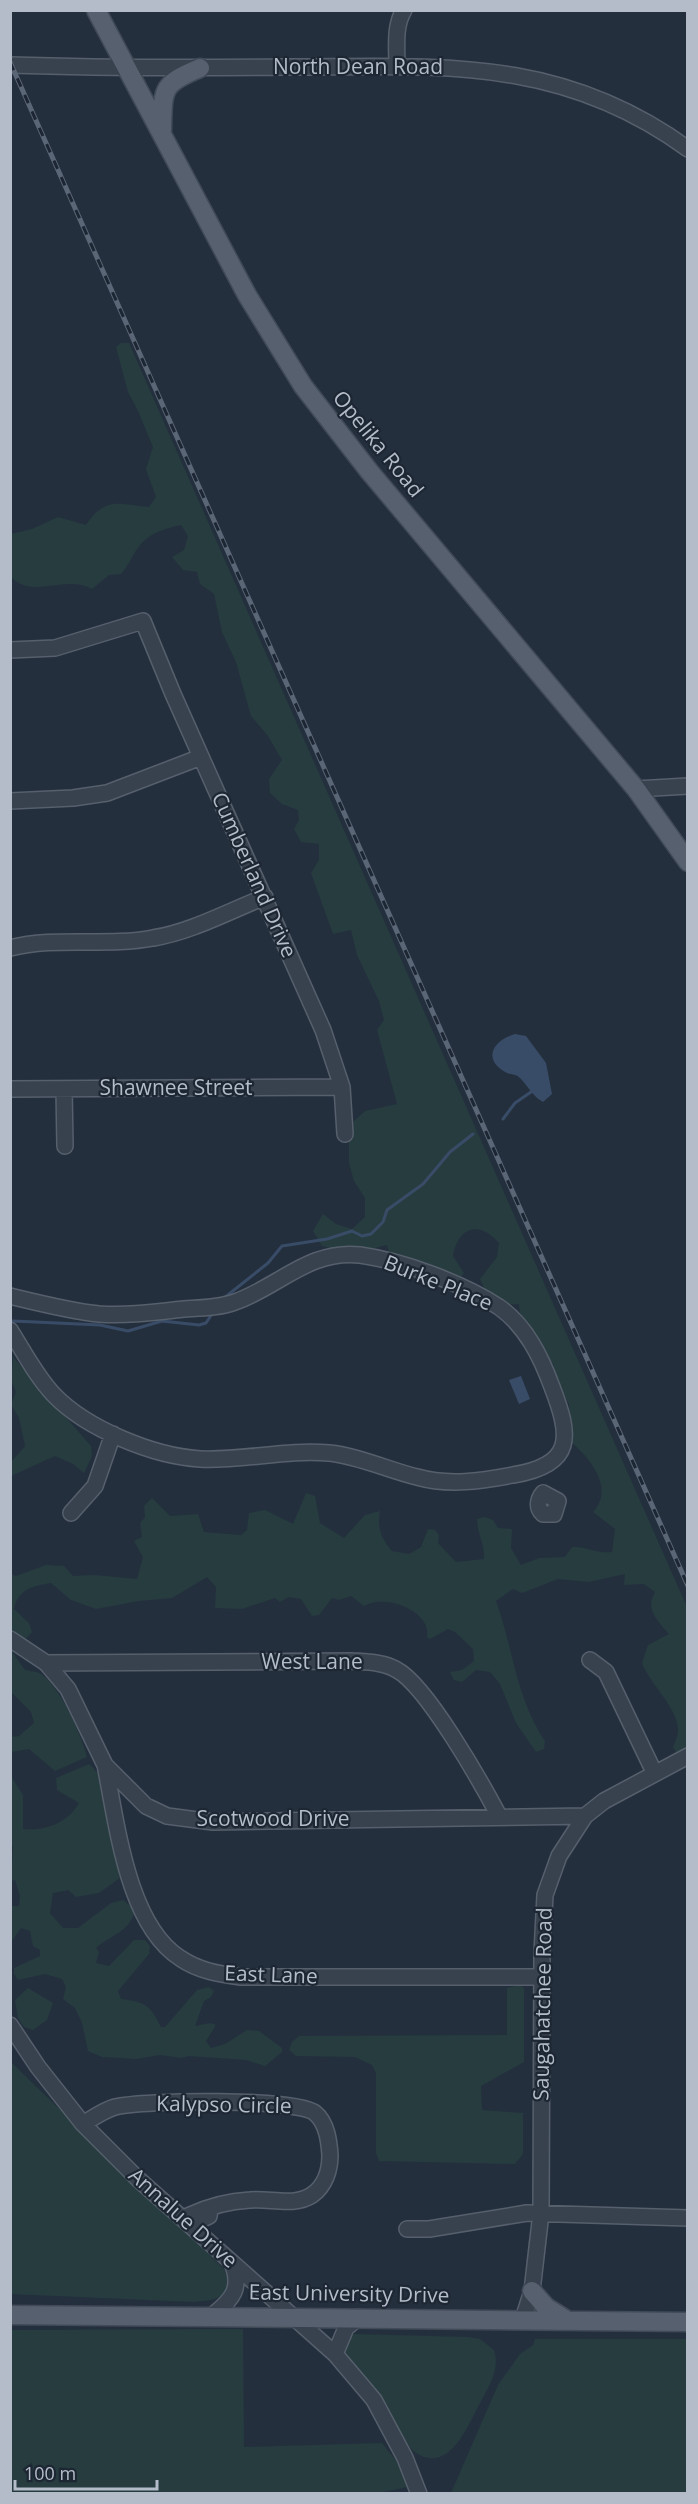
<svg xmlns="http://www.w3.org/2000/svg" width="698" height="2504" viewBox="0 0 698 2504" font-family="'Open Sans',sans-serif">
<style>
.green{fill:#263c3f}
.water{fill:#394c67}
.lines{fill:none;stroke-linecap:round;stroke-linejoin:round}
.stream{stroke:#394c67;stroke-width:3}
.minor-casing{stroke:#565f6c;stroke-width:18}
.major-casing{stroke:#414a57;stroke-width:21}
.minor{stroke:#38414e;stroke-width:15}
.major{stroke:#56606e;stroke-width:18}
.rail-casing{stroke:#5a6575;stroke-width:5}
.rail{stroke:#1d2633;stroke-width:3;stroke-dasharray:9;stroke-linecap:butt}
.labels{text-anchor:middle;stroke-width:4.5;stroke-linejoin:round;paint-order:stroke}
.street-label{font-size:21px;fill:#b4bcc9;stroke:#1d2633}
</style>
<rect width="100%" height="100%" fill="#242f3e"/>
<!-- green -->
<path class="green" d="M121,343H129L687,1607V1752L677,1754L673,1747C675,1742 679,1734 678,1729C677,1707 650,1684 642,1663L648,1645L669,1634C657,1620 645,1610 655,1592L644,1584L624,1585L625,1574L589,1582L558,1579L522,1593L513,1589L496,1601C513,1648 516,1698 545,1741L544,1749L536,1752L516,1723L500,1684L490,1672L476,1670L462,1682L454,1680L450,1672L462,1670L474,1661L473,1649L455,1632L448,1629L430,1639L427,1637C432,1611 385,1593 364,1606L351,1596L339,1600L332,1598L319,1615L312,1616L301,1599L289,1597L280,1602L275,1598L242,1609L215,1608L216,1587L207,1577L172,1598L139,1601L96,1609L71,1600L51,1583C33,1586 18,1589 14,1609L29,1623L32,1632L25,1640L11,1632L10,1574L16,1576L46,1565L64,1566L73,1576L94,1575L137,1579L143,1557L134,1541L142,1537L140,1523L145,1517L144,1506L152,1498L170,1516L198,1514L204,1532L241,1535L247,1530L249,1513L265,1510L293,1524L306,1493L315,1496L320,1523L344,1538L365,1515L380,1511C377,1528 381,1538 392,1551L409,1554L421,1547L428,1529L435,1530L439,1535L438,1543L456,1562L484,1559C485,1544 477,1534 477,1519L485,1517L493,1520L498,1528L512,1529L511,1548L521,1565L539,1558L565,1557L572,1547C586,1546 598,1554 612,1552L615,1529L593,1512C615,1488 590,1458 570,1441L569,1404L558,1384L553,1364L520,1317L519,1304L503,1305L485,1290L480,1279L497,1257L499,1243C479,1220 458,1227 453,1256L464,1273L460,1278L389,1253L387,1245C366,1251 343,1252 322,1246L313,1231L323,1214L336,1224L352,1229L365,1217V1198L354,1181L349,1163V1137L352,1123L365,1111L397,1104L377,1030L384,1020L379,1001L357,955L351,930L333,934L311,873L319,860V844L301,842L294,829L299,820L298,810L282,804L270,793L269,779L282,760L268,736L251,716L236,662L222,632L214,594L200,584L197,572L183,570L172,557L184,550L188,536L181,525C168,527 149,534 141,544C133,553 130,564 121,574L109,575L92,589C65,574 33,600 11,577V534L32,529L58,517L86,525C106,495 120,505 149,507L156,497L146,469L153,447L138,411L128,392L116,347Z
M13,1357L91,1446L92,1456L84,1473L73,1464L55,1456L11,1476V1462L25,1446L19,1418L11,1405L16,1392L11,1380Z
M10,1649L25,1670C29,1671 35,1671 39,1673C59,1683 82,1736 87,1757L55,1771L29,1749L11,1752V1737L19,1736L34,1723L31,1712L11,1692Z
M89,1764C118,1789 112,1842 120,1878L99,1893L76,1897L68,1890L53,1893L50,1913L63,1928H78L111,1903L123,1900L135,1910C130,1932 111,1935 96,1948L99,1952L96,1963L109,1966L134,1940H145L150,1946L149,1954L118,1991L121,1999C146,2002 150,2005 161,2027H165L197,1990L209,1987L214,1991L211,1997L204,2001L195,2026L210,2023L216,2025L206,2041L211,2048L225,2044L247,2030L259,2031L282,2048V2052L265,2066L246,2060L189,2056L181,2058L160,2055L136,2059L102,2057L88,2051L82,2023L75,2008L63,1999L66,1987L62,1979L45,1974L18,1980L14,1974V1968L40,1956V1950L33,1946L30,1931L21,1928L11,1942V1906H19L20,1896L15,1880L11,1881L13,1846L10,1845L11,1776L23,1795V1829C45,1831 68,1823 79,1803L57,1790L56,1778Z
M520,1985L524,1988V2062L481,2086L482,2110L523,2113V2154L515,2164L379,2161L376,2153V2073L372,2065L355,2057L296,2056L289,2050L292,2042L299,2036L507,2035V1988Z
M28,1988L53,2003L47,2020L33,2030L24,2027L18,2018L15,2000Z
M11,2062L224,2269L230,2286C221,2301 210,2300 194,2302L11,2294Z
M243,2329L244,2447L382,2443L398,2463L408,2487L373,2494L11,2493V2330Z
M353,2334L468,2337L480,2339L494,2350C501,2371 487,2389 478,2407C465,2432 446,2477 412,2450L344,2357L343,2343Z
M535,2339H687V2493H451L498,2385L520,2354L533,2345Z"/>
<!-- water -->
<path class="water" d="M515,1034L526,1036L546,1063L552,1094L543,1102C533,1097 528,1086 520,1078C516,1074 512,1075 507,1073C482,1060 492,1041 515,1034Z
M521,1376L530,1399L519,1404L509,1380Z"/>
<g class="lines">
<!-- stream -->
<path class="stream" d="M503,1119L515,1103L531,1092
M224,1298L268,1263L282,1246L327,1239L352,1231L362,1236L371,1234L383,1222L387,1210L423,1184L450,1152L473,1134
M13,1321L100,1325L128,1331L162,1321L199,1325L206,1323L212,1314"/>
<!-- minor casing -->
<g class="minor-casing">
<path id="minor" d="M10,65C101,68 192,68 283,67C434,67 558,54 688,149
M397,66C397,48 394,26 404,10
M10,650L55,648L143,621L173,694L323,1030L342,1087L345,1134
M636,789L688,786
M10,801L73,798L107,793L201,757
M10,948C56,936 106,947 153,938C191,932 229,911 265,897
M10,1089L342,1087
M64,1089L65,1146
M10,1296C39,1303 70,1311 99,1314C127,1316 156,1312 184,1309C200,1308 219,1308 235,1302C278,1287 310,1249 360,1255C403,1261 462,1283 499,1307C526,1326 541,1357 552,1387C571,1436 575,1465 513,1475C481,1481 449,1486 417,1477C388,1470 359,1456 329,1453C287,1449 243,1461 200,1459C153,1456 87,1429 54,1395C36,1376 24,1352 10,1330
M543,1493L558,1501L554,1514H543C536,1508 538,1499 543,1493Z
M71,1513L95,1486L113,1434
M10,1639L46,1663L68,1689L105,1765L146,1806L167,1816L213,1822L585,1816
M590,1660L606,1672L654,1772
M46,1663L352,1661C367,1662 384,1662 397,1670C427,1686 482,1784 499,1816
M105,1765C117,1823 127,1924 180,1958C199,1971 219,1974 241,1977H542
M10,2025L38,2067L83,2124L138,2179L335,2354L374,2400L405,2458L419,2494
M83,2124C93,2118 104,2110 115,2107C143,2100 297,2098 315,2113C327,2123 329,2141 330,2155C330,2170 325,2186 312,2195C294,2207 270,2198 250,2200C229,2201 207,2207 188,2216L186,2221L196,2222L209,2216L210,2209
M407,2229H429L527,2213L688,2218
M213,2315C233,2299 242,2288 232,2263
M523,2319L532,2291L541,2213L542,1953L545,1895L559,1856L585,1816L604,1801L688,1756
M335,2354L346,2328L359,2317"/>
</g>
<!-- major casing -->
<g class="major-casing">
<path id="major" d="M96,10L247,295L303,386L369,471L636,789L688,862
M162,130C163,89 161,84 200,68
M532,2291L546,2307L565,2319
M10,2315L688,2322"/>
</g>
<!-- minor -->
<use href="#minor" class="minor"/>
<!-- major -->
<use href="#major" class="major"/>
<!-- rail casing -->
<g class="rail-casing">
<path id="rail" d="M10,62L688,1586"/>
</g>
<!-- rail -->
<use href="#rail" class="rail"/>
</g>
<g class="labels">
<!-- street labels -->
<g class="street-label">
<text x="358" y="74">North Dean Road</text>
<text transform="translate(378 444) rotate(51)" y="7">Opelika Road</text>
<text transform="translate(254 875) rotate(66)" y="7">Cumberland Drive</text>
<text x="176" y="1095">Shawnee Street</text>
<text transform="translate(438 1283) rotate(22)" y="7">Burke Place</text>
<text x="312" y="1669">West Lane</text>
<text x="273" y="1826">Scotwood Drive</text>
<text transform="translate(271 1975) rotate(2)" y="7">East Lane</text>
<text transform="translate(543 2004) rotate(-89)" y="7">Saugahatchee Road</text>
<text transform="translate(224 2105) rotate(1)" y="7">Kalypso Circle</text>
<text transform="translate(183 2218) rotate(42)" y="7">Annalue Drive</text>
<text transform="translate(349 2294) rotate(1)" y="7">East University Drive</text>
</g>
</g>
<!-- border -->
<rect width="698" height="2504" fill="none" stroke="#b4bcc9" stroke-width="24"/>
<!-- scale -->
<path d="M15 2480v9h142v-9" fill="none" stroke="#b4bcc9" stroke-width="3"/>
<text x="24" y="2480" font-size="18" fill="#b4bcc9" stroke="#1d2633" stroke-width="4.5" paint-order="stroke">100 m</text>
</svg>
